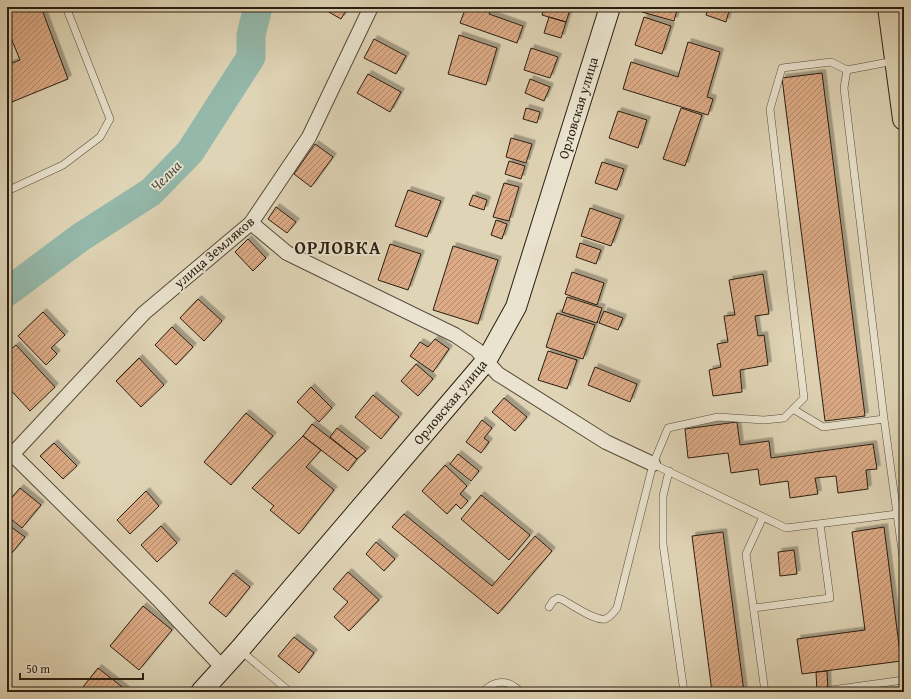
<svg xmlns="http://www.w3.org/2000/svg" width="911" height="699" viewBox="0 0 911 699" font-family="'Gentium Book Plus',serif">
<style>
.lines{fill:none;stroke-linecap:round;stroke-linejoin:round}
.river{stroke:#94b8aa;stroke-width:29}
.building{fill:url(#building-hatch);stroke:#2a1e11;filter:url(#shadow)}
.lane-casing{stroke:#574c3a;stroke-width:8}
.street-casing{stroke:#574c3a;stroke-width:16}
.secondary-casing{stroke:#2a1e11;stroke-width:22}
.primary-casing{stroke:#2a1e11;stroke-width:24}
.lane{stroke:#eae3cf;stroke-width:7}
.street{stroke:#eae3cf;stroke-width:14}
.secondary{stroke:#eae3cf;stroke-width:20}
.primary{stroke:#dfd4b5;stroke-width:22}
.labels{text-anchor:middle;stroke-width:3.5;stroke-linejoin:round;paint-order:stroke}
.street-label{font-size:14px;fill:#2a1e11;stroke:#eae3cf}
.water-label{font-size:15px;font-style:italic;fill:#4a4c3f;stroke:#eae3cf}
.district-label{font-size:18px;font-weight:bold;letter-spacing:1px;fill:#2a1e11;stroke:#eae3cf}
</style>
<defs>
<pattern id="building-hatch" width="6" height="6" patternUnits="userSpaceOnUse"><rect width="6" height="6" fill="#dcab86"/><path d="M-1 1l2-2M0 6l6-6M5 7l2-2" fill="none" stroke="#b38b6c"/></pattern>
<filter id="shadow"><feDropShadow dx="3.5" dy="-3.5" stdDeviation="0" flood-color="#0004"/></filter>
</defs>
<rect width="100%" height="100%" fill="#dfd4b5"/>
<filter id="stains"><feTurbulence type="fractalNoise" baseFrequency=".005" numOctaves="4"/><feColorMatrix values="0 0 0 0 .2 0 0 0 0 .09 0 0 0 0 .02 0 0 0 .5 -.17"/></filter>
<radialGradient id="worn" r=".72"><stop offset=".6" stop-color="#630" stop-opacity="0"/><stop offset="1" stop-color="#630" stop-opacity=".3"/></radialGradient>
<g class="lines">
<!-- river -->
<path class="river" d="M7,292L81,237L151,192L190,152L251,57V35L258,7"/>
</g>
<!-- building -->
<path class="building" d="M7,7H41L68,79L7,104V65L20,60L7,28Z
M320,7H348L341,19Z
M466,7H492L489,14L523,26L517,43L460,23Z
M544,7H571L566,22L542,15Z
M643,7H666L677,10L674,21L642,12Z
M709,7H730L726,22L706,15Z
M549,17L566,22L561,38L544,33Z
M644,17L671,26L662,54L635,45Z
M459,35L497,48L486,85L448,74Z
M374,39L406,56L396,74L364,58Z
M688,42L720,52L707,97L713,99L708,115L623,89L631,62L678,77Z
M531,48L558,57L550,78L524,70Z
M822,73L865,416L825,421L782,78Z
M368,74L401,92L390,112L357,93Z
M530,79L550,87L544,101L525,93Z
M526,108L540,112L537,123L523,119Z
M681,108L702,115L685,166L663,159Z
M618,111L647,120L638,148L609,138Z
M511,138L532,144L526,163L506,157Z
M315,144L333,157L311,187L294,174Z
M509,161L525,166L521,179L505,174Z
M602,162L624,169L617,190L595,183Z
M504,183L519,187L509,221L493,217Z
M408,190L441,201L427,237L395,226Z
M473,195L487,200L484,210L469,205Z
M276,207L296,222L287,233L268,219Z
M590,208L621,219L611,246L581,236Z
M496,220L507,224L502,239L491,235Z
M248,239L266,258L253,271L235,252Z
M580,243L601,250L596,264L576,257Z
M390,244L421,254L408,290L378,280Z
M453,246L498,260L478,324L433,310Z
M572,272L604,283L597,305L565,294Z
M763,274L769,314L755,316L758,336L764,335L768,365L740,370L742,392L713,396L709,370L721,367L717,344L728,342L724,316L735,315L729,280Z
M567,297L602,308L597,323L562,312Z
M198,299L222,321L204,341L180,318Z
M604,311L623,318L618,330L599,323Z
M43,312L65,335L51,348L57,354L46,365L18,336Z
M557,313L595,325L583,359L546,347Z
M172,327L193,347L176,365L155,345Z
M435,339L449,349L433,372L410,356L420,342L428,347Z
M16,345L55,387L30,411L7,386V353Z
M548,351L577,360L567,389L538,380Z
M139,358L164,385L141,407L116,381Z
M416,364L433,379L418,396L401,381Z
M595,367L637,384L630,402L588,385Z
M311,387L332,408L319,422L297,402Z
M373,395L399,417L381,439L355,417Z
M504,398L527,417L515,431L492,412Z
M246,413L273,436L231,485L204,462Z
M482,420L492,428L484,438L489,442L481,453L466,442Z
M737,422L740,445L769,441L771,458L873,444L877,469L866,470L868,489L838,493L836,476L815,478L818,494L790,498L788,481L760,485L758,469L731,473L728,453L688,458L685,429Z
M312,424L357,459L348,471L303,436Z
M337,428L366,451L357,459L330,437Z
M303,436L321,450L306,467L334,490L299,534L270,510L274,506L252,488Z
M54,443L77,466L63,479L40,456Z
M458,454L479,471L471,481L450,464Z
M445,465L467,486L460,494L468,501L461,509L456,504L447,514L422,491Z
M20,488L41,505L22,528L7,516V503Z
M146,491L159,506L130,534L117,520Z
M481,495L530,535L509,560L461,519Z
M404,514L492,586L535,536L552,551L498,614L392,527Z
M7,524L25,537L11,554L7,551Z
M161,526L177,543L157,562L141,545Z
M884,527L901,661L802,674L797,639L865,630L852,532Z
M723,532L744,692H712L692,536Z
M376,542L395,559L384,571L366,554Z
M794,550L797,574L780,576L778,552Z
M348,572L379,600L349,631L334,617L348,602L333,589Z
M233,573L250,587L226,617L209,603Z
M143,606L172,630L139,670L110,646Z
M294,637L314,653L299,673L278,656Z
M98,668L126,690L125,692H79Z
M827,671L828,692H817L816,672Z"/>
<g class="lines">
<!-- lane casing -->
<g class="lane-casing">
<path id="lane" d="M894,61L847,70L844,88L884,419L904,565
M7,191L63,165L100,137L110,119L66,7
M793,409L823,427L884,419
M653,464L786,528L897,514
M669,471L663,496V544L684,692
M763,517L746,554L765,692
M549,607L553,601L558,598L563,600C572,605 595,621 605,619C611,617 613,613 617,608L653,464L668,428L718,417L764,420L784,418L804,398L770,109L782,68L831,62L847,70
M754,608L830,598L820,524
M241,651L290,692
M483,692C490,684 500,680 510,684C514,686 518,690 522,692
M817,692L904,680"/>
</g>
<!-- street casing -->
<g class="street-casing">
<path id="street" d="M251,223L287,253L455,335L477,350L486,361L498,374L606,442L653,464
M12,454L103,544L158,599L223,668
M7,460L144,313L251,223L309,137L371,7"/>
</g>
<!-- secondary casing -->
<g class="secondary-casing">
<path id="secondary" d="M201,692L240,649L486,361L516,307L610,7"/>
</g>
<!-- primary casing -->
<g class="primary-casing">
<path id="primary" d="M889,7L904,119"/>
</g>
<!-- lane -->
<use href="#lane" class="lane"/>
<!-- street -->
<use href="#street" class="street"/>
<!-- secondary -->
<use href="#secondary" class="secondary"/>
<!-- primary -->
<use href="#primary" class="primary"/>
</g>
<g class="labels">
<!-- street labels -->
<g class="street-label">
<text transform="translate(578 108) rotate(-73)" y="5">Орловская улица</text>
<text transform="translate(214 252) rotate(-41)" y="5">улица Земляков</text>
<text transform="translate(450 402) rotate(-50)" y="5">Орловская улица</text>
</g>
<!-- water labels -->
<g class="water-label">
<text transform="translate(166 176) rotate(-45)" y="5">Челна</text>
</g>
<!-- district labels -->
<g class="district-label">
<text x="338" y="254">ОРЛОВКА</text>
</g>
</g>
<!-- margin -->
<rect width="911" height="699" fill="none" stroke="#dfd4b5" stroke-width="24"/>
<rect x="8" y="8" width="895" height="683" fill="none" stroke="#2a1e11" stroke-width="2"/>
<rect x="12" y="12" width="887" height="675" fill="none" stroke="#2a1e11"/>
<!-- scale -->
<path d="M20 673v6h123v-6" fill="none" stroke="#2a1e11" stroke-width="2"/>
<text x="26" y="673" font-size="12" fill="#2a1e11" stroke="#eae3cf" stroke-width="3" paint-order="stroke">50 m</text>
<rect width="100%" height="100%" filter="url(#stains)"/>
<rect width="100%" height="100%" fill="url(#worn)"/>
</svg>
